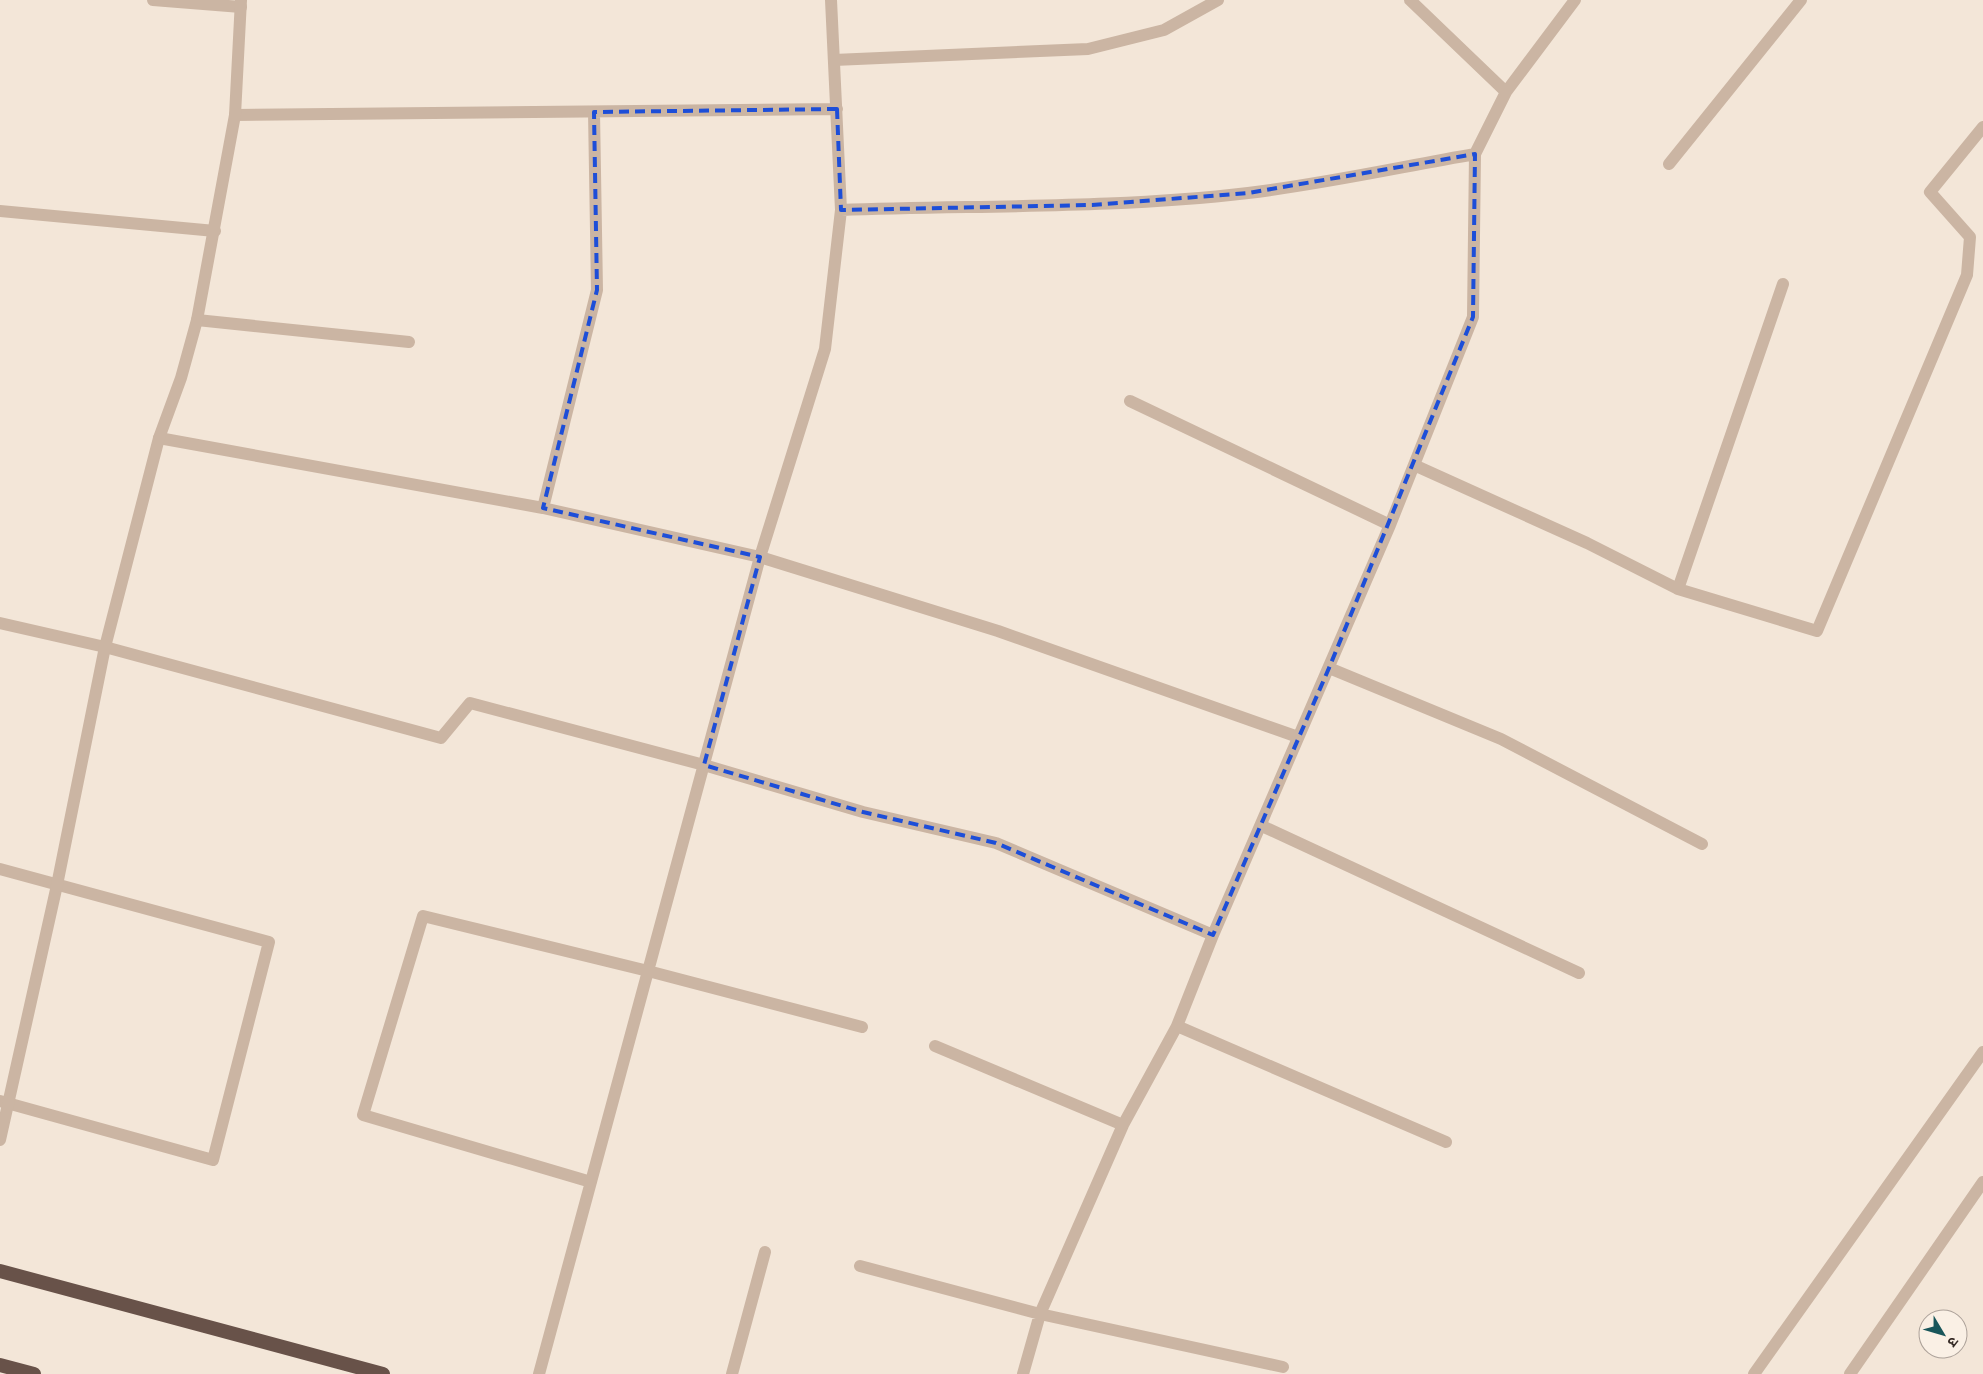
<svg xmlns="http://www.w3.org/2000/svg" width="1983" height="1374" viewBox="0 0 1983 1374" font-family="'PT Sans','Noto Sans Devanagari',sans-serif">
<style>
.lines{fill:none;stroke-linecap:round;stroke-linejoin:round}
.service{stroke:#cbb5a3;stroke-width:12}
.minor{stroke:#cbb5a3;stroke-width:12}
.tertiary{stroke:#cbb5a3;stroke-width:12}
.trunk{stroke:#685249;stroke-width:14}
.marked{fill:none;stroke:#1d4ed8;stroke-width:4;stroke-dasharray:10 6;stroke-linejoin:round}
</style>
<rect width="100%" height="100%" fill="#f3e6d8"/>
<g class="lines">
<!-- service -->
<path class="service" d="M732,1374L765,1252"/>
<!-- minor -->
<path class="minor" d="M153,0L241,7
M1410,0L1506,92
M834,60L1088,49L1164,30L1218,0
M235,115L837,109
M1669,164L1801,0
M841,210C976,205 1113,209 1248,193C1324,184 1400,167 1475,154
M0,211L215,231
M197,320L409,342
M1130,401L1390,525
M159,438L543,508L760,557L998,631L1298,737
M1414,465L1587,543L1678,589L1817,631L1967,275L1970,237L1930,192L1983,127
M543,508L597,290L594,112
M1678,589L1783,284
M0,623L105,647L441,738L470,703L704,765L863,812L996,843L1213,935
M1329,668L1501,739L1702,844
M1262,826L1579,973
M0,869L269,942L213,1160L0,1101
M1177,1026L1446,1142
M935,1046L1123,1125
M591,1182L363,1115L423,916L648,971L862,1027
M860,1266L1040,1314L1283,1367
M539,1374L760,557L825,349L841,210L831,0
M1023,1374L1040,1314L1123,1125L1177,1026L1213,935L1390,525L1473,317L1475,154L1506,92L1575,0"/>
<!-- tertiary -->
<path class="tertiary" d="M0,1140L57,885L105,647L159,438L181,378L197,320L235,115L241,0
M1754,1374L1983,1052
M1850,1374L1983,1182"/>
<!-- trunk -->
<path class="trunk" d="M0,1271L383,1374
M0,1365L34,1374"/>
</g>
<!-- marked area -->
<path class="marked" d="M837,109L841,210L1092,205L1248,193L1475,154L1473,317L1329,668L1213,935L996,843L863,812L704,765L760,557L543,508L597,290L594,112Z"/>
<!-- north arrow -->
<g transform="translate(1943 1334) rotate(128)"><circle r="24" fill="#faf0e5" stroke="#aca199"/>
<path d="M0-4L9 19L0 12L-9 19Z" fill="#19565a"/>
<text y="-8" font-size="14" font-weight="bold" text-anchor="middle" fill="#362b26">उ</text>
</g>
</svg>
